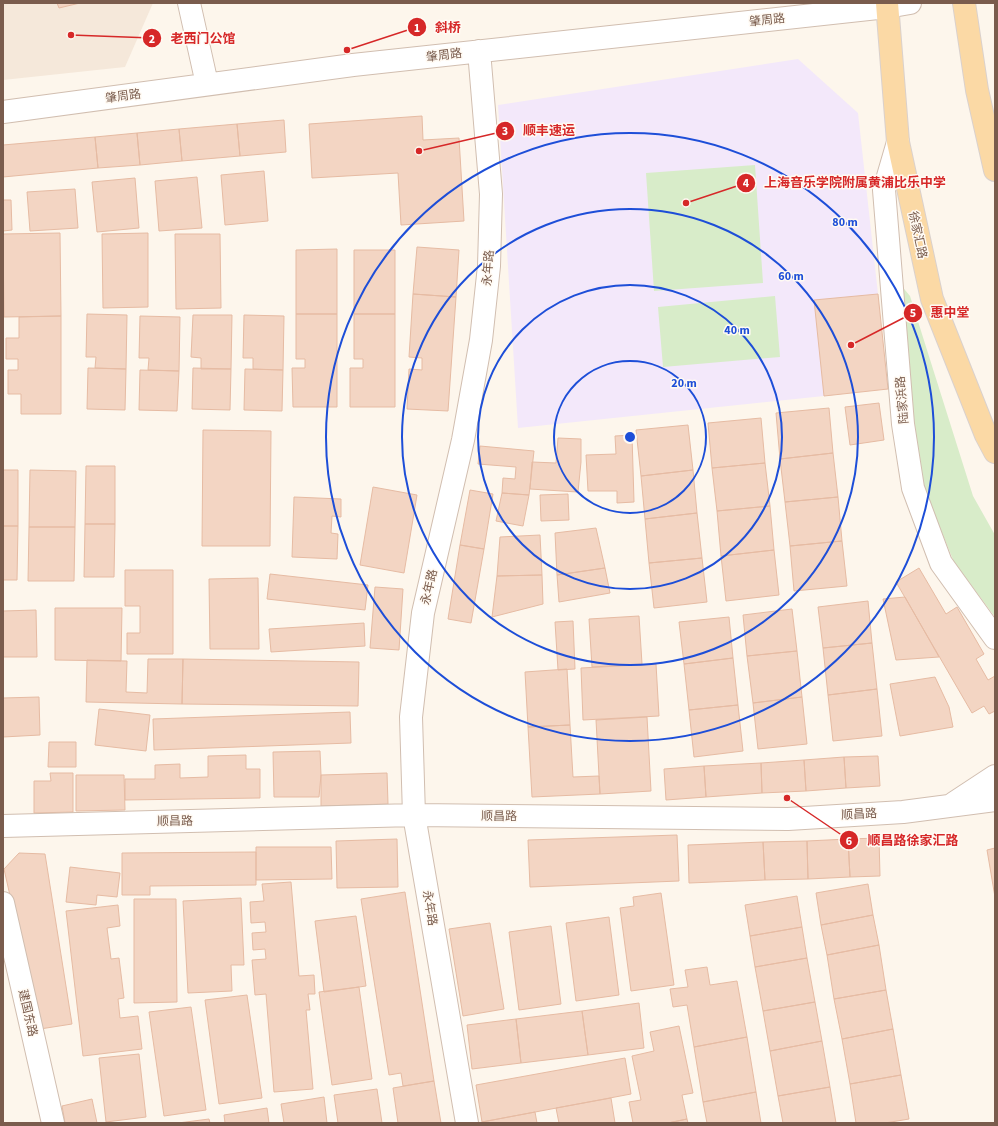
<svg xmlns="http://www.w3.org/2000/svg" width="998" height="1126" viewBox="0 0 998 1126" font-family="'Source Sans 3','Noto Sans SC',sans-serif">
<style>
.residential{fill:#f5e8da}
.education{fill:#f3e8fa}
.green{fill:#d8ecc9}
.building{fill:#f3d5c3;stroke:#e6bba3}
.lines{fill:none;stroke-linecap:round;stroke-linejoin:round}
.minor-casing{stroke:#d1beb0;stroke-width:24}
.major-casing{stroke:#dad1cd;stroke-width:24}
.minor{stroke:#fff;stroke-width:22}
.major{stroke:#fbd9a5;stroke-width:22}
.ring{fill:none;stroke:#1d4ed8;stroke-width:2}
.labels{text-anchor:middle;stroke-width:3;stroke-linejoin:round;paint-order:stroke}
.street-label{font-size:12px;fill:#7a5c4d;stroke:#fffaf3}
.centre{fill:#1d4ed8;stroke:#fffaf3;stroke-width:2}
.ring-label{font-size:12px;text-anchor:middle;font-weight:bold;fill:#1d4ed8;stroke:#fffaf3;stroke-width:3;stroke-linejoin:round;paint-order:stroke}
.leader{fill:none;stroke:#d62828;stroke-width:1.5}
.callout-dot{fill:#d62828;stroke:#fffaf3;stroke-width:1.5}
.mark-label{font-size:12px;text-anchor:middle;font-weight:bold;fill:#fff}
.callout-label{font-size:13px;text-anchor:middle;font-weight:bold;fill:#d62828;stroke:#fffaf3;stroke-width:3;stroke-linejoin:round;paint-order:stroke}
</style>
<rect width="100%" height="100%" fill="#fdf6ec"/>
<!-- residential -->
<path class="residential" d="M3,3H153L125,67L3,80Z"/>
<!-- education -->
<path class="education" d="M798,59L858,113L878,294L814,301L824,396L518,428L498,105Z"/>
<!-- green -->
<path class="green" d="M755,165L763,283L654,291L646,173Z
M900,284L910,296L973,496L995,535V617L954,562L922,484L912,408Z
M775,296L780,357L663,367L658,307Z"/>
<!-- building -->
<path class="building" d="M57,3H80L59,8Z
M422,116L423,140L459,138L464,221L401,225L398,173L312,178L309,124Z
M284,120L286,152L240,156L237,124Z
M237,124L240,156L182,161L179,129Z
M179,129L182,161L140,165L137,133Z
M137,133L140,165L98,168L95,137Z
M95,137L98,168L3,177V145Z
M264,171L268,221L225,225L221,175Z
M197,177L202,228L159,231L155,181Z
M135,178L139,228L97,232L92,182Z
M75,189L78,228L30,231L27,192Z
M3,200H11L12,230L3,231Z
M60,233L61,316L4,317L3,234Z
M148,233V307L103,308L102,234Z
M175,234H220L221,308L176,309Z
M417,247L459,250L456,297L413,294Z
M337,249V314H296V250Z
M354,250H395V314H354Z
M413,294L456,297L448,411L407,409L409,369L422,370V358L409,357Z
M878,294L888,389L824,396L814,300Z
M87,314L127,315L126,369L95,368L96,357H86Z
M296,314H337V407H293L292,368H305V359H296Z
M354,314H395V407H350V368H363V359H354Z
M193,315H232L231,369H201V358L191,357Z
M244,315L284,316L283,370L253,369V358H243Z
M61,316V414H21V394H8V370H18V359H6V338H19V317Z
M140,316L180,317L179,371L148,370L149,358H139Z
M88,368L126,369L125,410L87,409Z
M193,368L231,369L230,410L192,409Z
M245,369L283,370L282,411L244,410Z
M140,370L179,371L177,411L139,410Z
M879,403L884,440L850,445L845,407Z
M829,408L833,453L780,459L776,413Z
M761,418L765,463L712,468L708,423Z
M688,425L693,470L641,476L636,430Z
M203,430L271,431L270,546H202Z
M632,435L634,502L617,503V491H588L586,455L616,454L615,436Z
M558,438L581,439V462L578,492L530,489L532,462L556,463Z
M480,446L534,451L529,495L502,493L503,478L515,479L516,467L478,464Z
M833,453L838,497L785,502L780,459Z
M765,463L770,506L717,511L712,468Z
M86,466H115V524H85Z
M3,470H18V526H3Z
M30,470L76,471L75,527H29Z
M693,470L697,513L645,519L641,476Z
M373,487L417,495L404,573L360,565Z
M470,490L493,494L484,549L460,545Z
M502,493L529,495L523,526L496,521Z
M568,494L569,520L541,521L540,495Z
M294,497L341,499V517L332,516L331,533L338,534L337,559L292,557Z
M838,497L842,541L790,546L785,502Z
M770,506L774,550L721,556L717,511Z
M697,513L702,558L649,563L645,519Z
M85,524H115L114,577H84Z
M3,526H18L17,580H3Z
M29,527H75L74,581H28Z
M596,528L605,568L557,575L555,533Z
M540,535L542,575L497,576L500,537Z
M842,541L847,586L794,591L790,546Z
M460,545L484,549L471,623L448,619Z
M774,550L779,595L726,601L721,556Z
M702,558L707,602L654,608L649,563Z
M605,568L610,593L559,602L557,575Z
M919,568L946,614L957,607L984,654L976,659L988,680L995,676V711L989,714L984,706L972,713L896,582Z
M125,570H173V654H127V633H140V606H125Z
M270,574L368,585L365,610L267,599Z
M542,575L543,604L492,617L497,576Z
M258,578L259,649H210L209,579Z
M375,587L403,589L399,650L370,648Z
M905,597L939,657L896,660L883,599Z
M868,601L872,643L823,648L818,607Z
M55,608H122L121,661L55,660Z
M792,609L797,651L747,656L743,615Z
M36,610L37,657H3V611Z
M639,616L642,664L592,667L589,619Z
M729,617L733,658L684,664L679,622Z
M573,621L575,669L558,670L555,622Z
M364,623L365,646L271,652L269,629Z
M872,643L877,689L828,695L823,648Z
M797,651L802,697L753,703L747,656Z
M733,658L738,705L689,710L684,664Z
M148,659H183L182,704L86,702L87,660L127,661L126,692L147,693Z
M183,659L359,662L358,706L182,704Z
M656,664L659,716L583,720L581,668Z
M567,669L570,725L528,727L525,672Z
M935,677L949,707L953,727L900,736L890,684Z
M877,689L882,736L833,741L828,695Z
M39,697L40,735L3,737V698Z
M802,697L807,744L758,749L753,703Z
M738,705L743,751L694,757L689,710Z
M99,709L150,715L146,751L95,745Z
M350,712L351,743L154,750L153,719Z
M647,717L651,791L600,794L596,720Z
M570,725L573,777L599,776L600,794L532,797L528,727Z
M49,742H76V767H48Z
M320,751L321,775L319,797H274L273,752Z
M246,755V769H260V798L125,800V779H155V765L180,764V778L208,777V756Z
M878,756L880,786L846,788L844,757Z
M844,757L846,788L806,791L804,760Z
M804,760L806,791L762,793L761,763Z
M761,763L762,793L706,797L704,766Z
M704,766L706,797L666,800L664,769Z
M50,773H73V812L34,813V781H51Z
M387,773L388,804L321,806V775Z
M76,775H124L125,810L76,811Z
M677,835L679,881L530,887L528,840Z
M879,838L880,876L850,877L848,839Z
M397,839L398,887L337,888L336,841Z
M848,839L850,877L808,879L807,841Z
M807,841L808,879L765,880L763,842Z
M763,842L765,880L689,883L688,845Z
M256,847H331L332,879L256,880Z
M995,848V897L987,850Z
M256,852V885L150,886V895H122V853Z
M19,853L45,854L72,1024L40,1029L4,869Z
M70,867L120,873L117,897L97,895L96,905L66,902Z
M291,882L299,976L314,975L315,994H308L310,1010H306L313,1089L274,1092L266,994L255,995L252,960L266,959L265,949L253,950L252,933L266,932L265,922L251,923L250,902L264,901L262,884Z
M868,884L873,915L821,925L816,893Z
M405,892L434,1081L403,1086L401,1073L389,1075L361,899Z
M661,893L674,985L631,991L620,908L634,906L633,897Z
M797,896L802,927L750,936L745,905Z
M241,898L244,965H231L232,991L188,993L183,901Z
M134,899H176L177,1002L134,1003Z
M118,905L120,926L107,928L111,959L119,958L124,998L118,999L120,1018L138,1016L142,1049L83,1056L66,911Z
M873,915L879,945L827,955L821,925Z
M356,916L366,986L324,992L315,921Z
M609,917L619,995L576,1001L566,923Z
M490,923L504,1009L463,1016L449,929Z
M551,926L561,1004L519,1010L509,932Z
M802,927L807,958L755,967L750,936Z
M879,945L886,990L834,999L827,955Z
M807,958L815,1002L763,1011L755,967Z
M707,967L710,985L737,981L747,1037L694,1047L687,1005L673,1007L670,989L688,987L685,970Z
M359,987L372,1079L332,1085L319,992Z
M886,990L893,1029L842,1039L834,999Z
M247,995L262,1098L219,1104L205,1000Z
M815,1002L822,1041L770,1051L763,1011Z
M639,1003L644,1048L588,1055L582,1011Z
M191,1007L206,1110L164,1116L149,1012Z
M582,1011L588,1055L521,1063L516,1019Z
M516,1019L521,1063L472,1069L467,1025Z
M679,1026L693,1093L682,1095L687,1119L668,1123H633L629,1102L641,1100L632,1056L654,1051L650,1032Z
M893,1029L901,1075L850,1084L842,1039Z
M747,1037L756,1092L703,1102L694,1047Z
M822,1041L830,1087L778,1096L770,1051Z
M139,1054L146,1117L106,1122L99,1058Z
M625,1058L631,1094L482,1122L476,1085Z
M901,1075L909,1119L885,1123H856L850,1084Z
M434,1081L441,1123H398L393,1088Z
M830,1087L836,1123H783L778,1096Z
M377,1089L382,1123H338L334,1095Z
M756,1092L761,1123H707L703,1102Z
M324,1097L327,1123H284L281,1104Z
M611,1098L615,1123H559L556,1108Z
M92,1099L97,1123H65L62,1106Z
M267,1108L269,1123H225L224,1115Z
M535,1112L537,1123H483L482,1122Z
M209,1119L210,1123H178Z
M687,1119L688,1123H668Z"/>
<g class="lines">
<!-- minor casing -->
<g class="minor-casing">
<path id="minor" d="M189,3L207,84
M3,112L353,65L887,7L910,3
M898,142L884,190L903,424L913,488L941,563L995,638
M954,803L995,776
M3,826L414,815L788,819L903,812L995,800
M3,903L53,1123
M467,1123L414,815L411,717L423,613L463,440L481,340L489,266L491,194L479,51"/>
</g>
<!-- major casing -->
<g class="major-casing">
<path id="major" d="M887,3L898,142L932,299L986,435L995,452
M964,3L977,90L995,170"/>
</g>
<!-- minor -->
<use href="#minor" class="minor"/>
<!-- major -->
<use href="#major" class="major"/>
</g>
<!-- distance rings -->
<g class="ring">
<circle cx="630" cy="437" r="76"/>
<circle cx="630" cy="437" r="152"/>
<circle cx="630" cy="437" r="228"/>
<circle cx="630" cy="437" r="304"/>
</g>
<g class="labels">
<!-- street labels -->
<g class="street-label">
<text transform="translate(767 20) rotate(-6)" y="4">肇周路</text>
<text transform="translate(444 55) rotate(-7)" y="4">肇周路</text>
<text transform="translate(123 96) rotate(-8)" y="4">肇周路</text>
<text transform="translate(918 235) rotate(78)" y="4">徐家汇路</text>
<text transform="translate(488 268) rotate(-86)" y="4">永年路</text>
<text transform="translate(902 400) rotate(-95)" y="4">陆家浜路</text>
<text transform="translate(429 587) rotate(-77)" y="4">永年路</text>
<text transform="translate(859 814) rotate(-3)" y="4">顺昌路</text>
<text transform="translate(499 816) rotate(1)" y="4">顺昌路</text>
<text transform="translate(175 821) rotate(-1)" y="4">顺昌路</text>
<text transform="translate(430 908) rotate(80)" y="4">永年路</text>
<text transform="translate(28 1013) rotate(77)" y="4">建国东路</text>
</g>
</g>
<circle cx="630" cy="437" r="6" class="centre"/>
<g class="ring-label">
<text x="845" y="226">80 m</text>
<text x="791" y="280">60 m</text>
<text x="737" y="334">40 m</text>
<text x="684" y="387">20 m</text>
</g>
<!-- callouts -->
<path class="leader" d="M347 50L417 27M71 35L152 38M419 151L505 131M686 203L746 183M851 345L913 313M787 798L849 840"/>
<g class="callout-dot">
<circle cx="347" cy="50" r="4"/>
<circle cx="71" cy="35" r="4"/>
<circle cx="419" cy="151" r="4"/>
<circle cx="686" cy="203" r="4"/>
<circle cx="851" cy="345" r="4"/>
<circle cx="787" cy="798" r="4"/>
<circle cx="417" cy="27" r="10"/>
<circle cx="152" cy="38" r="10"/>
<circle cx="505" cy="131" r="10"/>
<circle cx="746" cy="183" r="10"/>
<circle cx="913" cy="313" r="10"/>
<circle cx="849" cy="840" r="10"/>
</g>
<g class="mark-label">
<text x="417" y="32">1</text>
<text x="152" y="43">2</text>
<text x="505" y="135">3</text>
<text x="746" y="187">4</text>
<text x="913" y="317">5</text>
<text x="849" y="845">6</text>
</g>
<g class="callout-label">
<text x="448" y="32">斜桥</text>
<text x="203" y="43">老西门公馆</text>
<text x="549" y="135">顺丰速运</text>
<text x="855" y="187">上海音乐学院附属黄浦比乐中学</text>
<text x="950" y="317">惠中堂</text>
<text x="913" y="845">顺昌路徐家汇路</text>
</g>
<!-- border -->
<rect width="998" height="1126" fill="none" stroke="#7a5c4d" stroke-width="8"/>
</svg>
